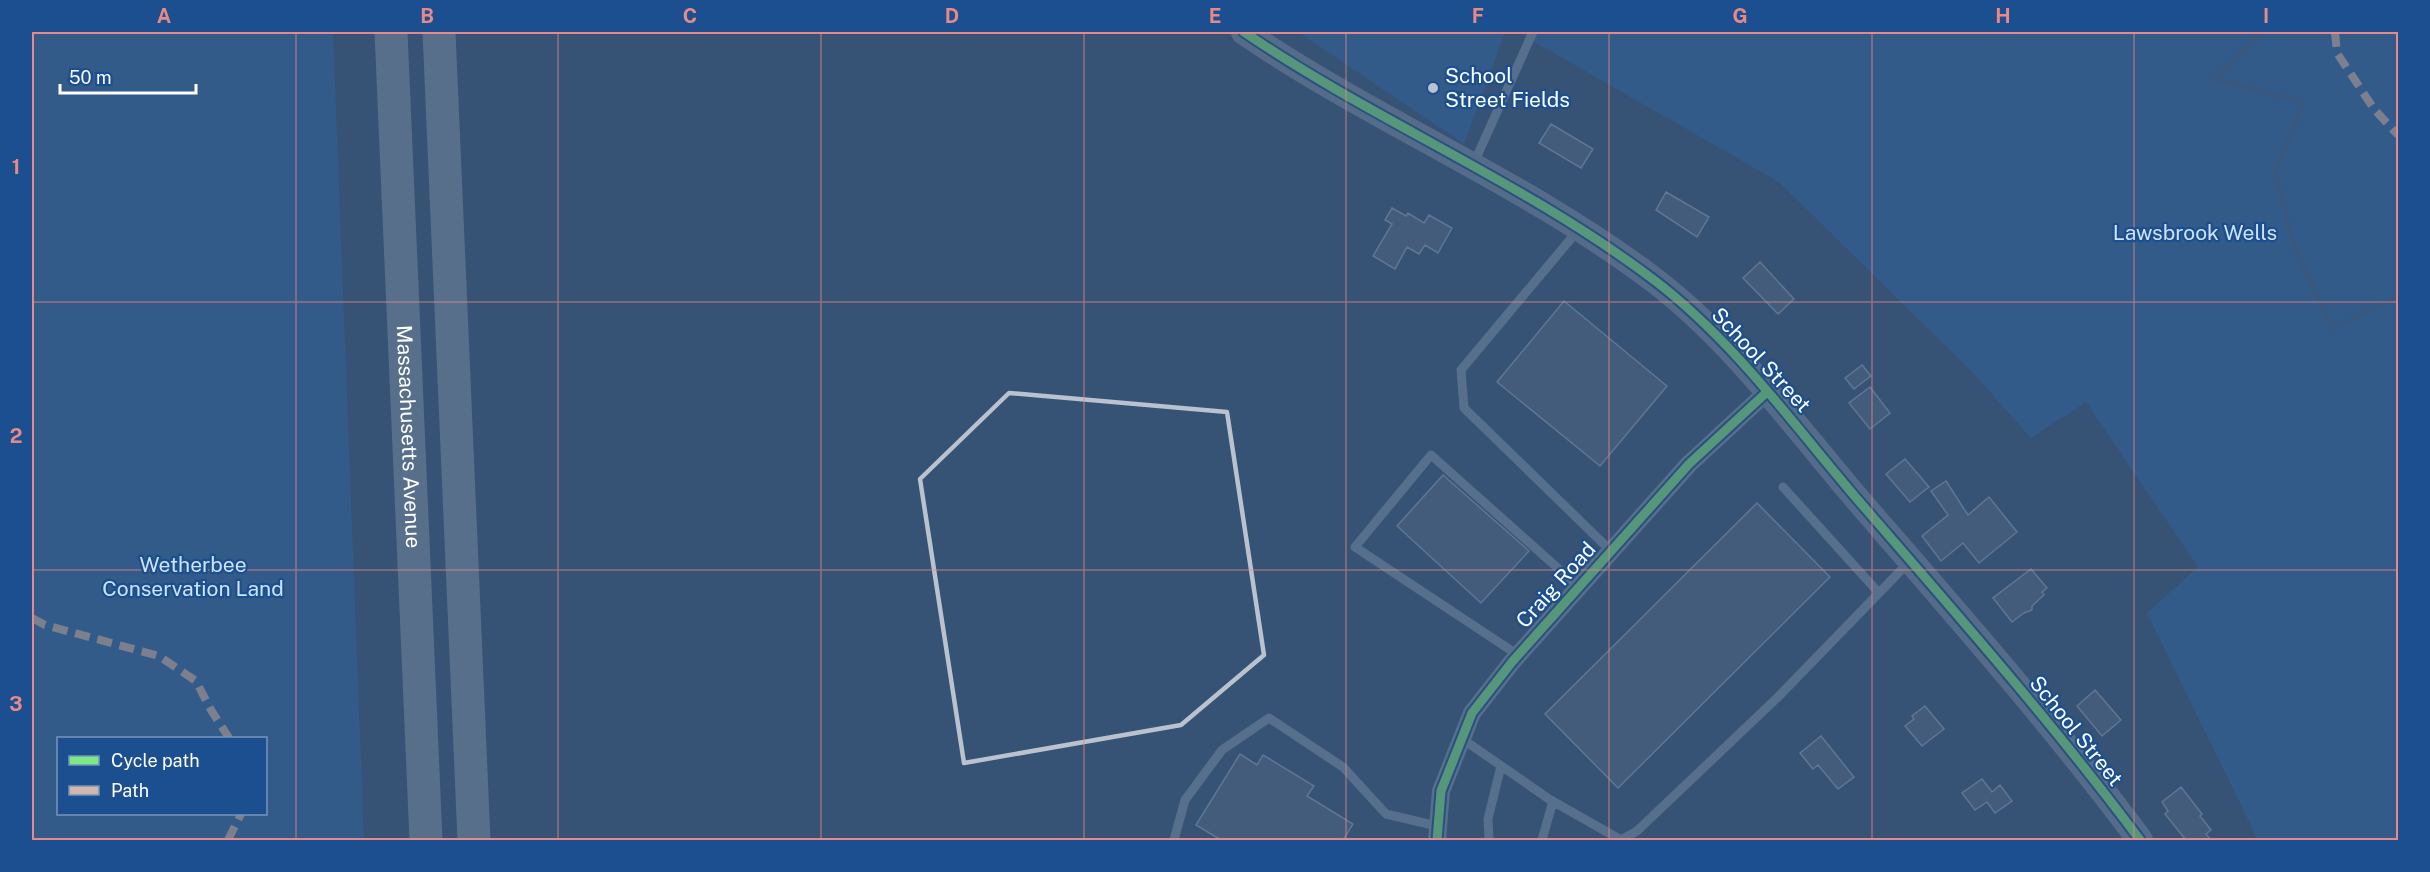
<svg xmlns="http://www.w3.org/2000/svg" width="2430" height="872" viewBox="0 0 2430 872" font-family="'Public Sans',sans-serif">
<style>
.green{fill:#2f66a5;fill-rule:evenodd}
.lines{fill:none;stroke-linecap:round;stroke-linejoin:round}
.stream{stroke:#3b618d;stroke-width:5}
.building{fill:#526984;stroke:#92a2b6;stroke-width:1.5}
.lane{stroke:#7d92a8;stroke-width:9}
.street{stroke:#7d92a8;stroke-width:18}
.secondary{stroke:#798da4;stroke-width:26}
.highway{stroke:#7e92a7;stroke-width:33}
.quiet{stroke:#d1b7ad;stroke-width:8;stroke-dasharray:15 8;stroke-linecap:butt}
.cycleway-casing{stroke:#1b4f8f;stroke-width:13}
.cycleway{stroke:#7ce984;stroke-width:9}
.marked{fill:none;stroke:#b9c2ce;stroke-width:4.5;stroke-linejoin:round}
.grid{fill:none;stroke:#e88989;stroke-width:1.5;stroke-opacity:0.55}
.poi-dot{fill:#b9c2ce;stroke:#1b4f8f;stroke-width:2}
.labels{text-anchor:middle;stroke-width:4.5;stroke-linejoin:round;paint-order:stroke}
.poi-label{font-size:21px;fill:#fff;stroke:#1b4f8f;text-anchor:start}
.park-label{font-size:21px;fill:#cfe3fa;stroke:#1b4f8f}
.street-label{font-size:21px;fill:#fff;stroke:#1b4f8f}
.neatline{fill:none;stroke:#e88989;stroke-width:2}
.grid-label{font-size:20px;text-anchor:middle;font-weight:bold;fill:#e88989}
</style>
<rect width="100%" height="100%" fill="#365274"/>
<!-- green -->
<path class="green" d="M32,32H333L364,840H32ZM266,738V814H58V738Z
M1298,32H1505L1464,144Z
M1525,32H2398V840H2258L2147,613L2198,567L2086,402L2031,438L1973,373L1779,182L1524,36Z"/>
<g class="lines">
<!-- stream -->
<path class="stream" d="M2261,32L2215,79L2304,102L2275,172L2294,246L2332,328L2398,297"/>
</g>
<!-- building -->
<path class="building" d="M1551,124L1593,149L1581,168L1539,143Z
M1666,192L1709,217L1697,237L1656,210Z
M1392,208L1406,216L1408,213L1424,223L1429,215L1452,228L1438,253L1425,245L1419,254L1407,247L1395,269L1373,256L1392,224L1385,220Z
M1760,262L1794,299L1778,314L1743,278Z
M1564,301L1667,386L1600,466L1497,382Z
M1862,365L1871,376L1854,389L1845,378Z
M1870,387L1890,413L1870,429L1849,403Z
M1905,459L1929,487L1910,502L1886,474Z
M1443,475L1529,551L1481,603L1397,526Z
M1946,481L1968,515L1989,497L2017,532L1979,563L1963,543L1941,561L1922,536L1948,515L1931,491Z
M1757,503L1830,577L1618,788L1545,714Z
M2031,569L2047,588L2042,592L2044,595L2032,606V610L2024,613L2012,622L1993,598Z
M2095,690L2121,720L2102,736L2077,706Z
M1925,706L1944,729L1922,746L1905,726L1914,719L1912,716Z
M1821,736L1854,777L1838,789L1818,765L1813,769L1800,753Z
M1240,754L1257,765L1263,755L1314,786L1307,796L1353,824L1343,840H1221L1196,825Z
M1982,779L1992,792L2000,785L2012,801L1995,813L1987,802L1975,810L1962,793Z
M2181,787L2202,814L2200,816L2211,830L2206,834L2211,840H2186L2165,814L2168,811L2162,802Z"/>
<g class="lines">
<!-- lane -->
<path class="lane" d="M1473,165L1533,32
M1579,229L1461,370L1464,408L1611,551
M1783,487L1879,593
M1518,655L1355,547L1431,455L1579,587
M1461,738L1549,799L1621,840L1637,831L1777,698L1910,561
M1174,840L1185,800L1222,750L1269,718L1343,767L1386,814L1437,826
M1489,840L1488,819L1501,766
M1542,840L1553,801"/>
<!-- street -->
<path class="street" d="M1437,840L1441,791L1472,713L1512,662L1689,464L1767,392"/>
<!-- secondary -->
<path class="secondary" d="M1244,32C1376,122 1526,183 1654,280C1734,341 1793,424 1858,500C1954,611 2052,722 2140,840"/>
<!-- highway -->
<g class="highway">
<path id="s1" d="M391,32L426,840"/>
<path d="M439,32L474,840"/>
</g>
<!-- quiet -->
<path class="quiet" d="M2335,32L2337,53L2374,109L2398,135
M32,618L45,625L159,656L196,681L211,710L229,738
M228,840L241,814"/>
<!-- cycleway casing -->
<g class="cycleway-casing">
<path id="cycleway" d="M1244,32C1376,122 1526,183 1654,280C1734,341 1793,424 1858,500C1954,611 2052,722 2140,840
M1437,840L1441,791L1472,713L1512,662L1689,464L1767,392"/>
</g>
<!-- cycleway -->
<use href="#cycleway" class="cycleway"/>
</g>
<!-- marked area -->
<path d="M0 0H2430V872H0ZM1009,393L1227,412L1264,655L1181,725L964,763L920,479Z" fill="#365274" fill-opacity=".55" fill-rule="evenodd"/>
<path class="marked" d="M1009,393L1227,412L1264,655L1181,725L964,763L920,479Z"/>
<!-- grid -->
<path class="grid" d="M296,32V840M558,32V840M821,32V840M1084,32V840M1346,32V840M1609,32V840M1872,32V840M2134,32V840M32,302H2398M32,570H2398"/>
<!-- markers -->
<circle class="poi-dot" cx="1433" cy="88" r="6"/>
<g class="labels">
<!-- poi labels -->
<g class="poi-label">
<text x="1445" y="83">School<tspan x="1445" dy="24">Street Fields</tspan></text>
</g>
<!-- park labels -->
<g class="park-label">
<text x="2195" y="240">Lawsbrook Wells</text>
<text x="193" y="572">Wetherbee<tspan x="193" dy="24">Conservation Land</tspan></text>
</g>
<!-- street labels -->
<g class="street-label">
<text transform="translate(1761 360) rotate(47)" y="7">School Street</text>
<text dy="7" stroke="none"><textPath href="#s1" startOffset="405">Massachusetts Avenue</textPath></text>
<text transform="translate(1556 585) rotate(-48)" y="7">Craig Road</text>
<text transform="translate(2076 731) rotate(51)" y="7">School Street</text>
</g>
</g>
<!-- border -->
<rect width="2430" height="872" fill="none" stroke="#1b4f8f" stroke-width="66"/>
<!-- legend -->
<rect x="57" y="737" width="210" height="78" fill="#1b4f8f" stroke="#7695bc" stroke-width="1.5"/>
<rect x="69" y="756" width="30" height="9" fill="#7ce984" stroke="#7695bc" stroke-width="1.5"/>
<text x="111" y="767" font-size="18" fill="#ffffff">Cycle path</text>
<rect x="69" y="786" width="30" height="9" fill="#d1b7ad" stroke="#7695bc" stroke-width="1.5"/>
<text x="111" y="797" font-size="18" fill="#ffffff">Path</text>
<!-- scale -->
<path d="M60 84v9h136v-9" fill="none" stroke="#ffffff" stroke-width="3"/>
<text x="69" y="84" font-size="18" fill="#ffffff" stroke="#1b4f8f" stroke-width="4.5" paint-order="stroke">50 m</text>
<rect x="33" y="33" width="2364" height="806" class="neatline"/>
<g class="grid-label">
<text x="164" y="23">A</text>
<text x="427" y="23">B</text>
<text x="690" y="23">C</text>
<text x="952" y="23">D</text>
<text x="1215" y="23">E</text>
<text x="1478" y="23">F</text>
<text x="1740" y="23">G</text>
<text x="2003" y="23">H</text>
<text x="2266" y="23">I</text>
<text x="16" y="174">1</text>
<text x="16" y="443">2</text>
<text x="16" y="711">3</text>
</g>
</svg>
